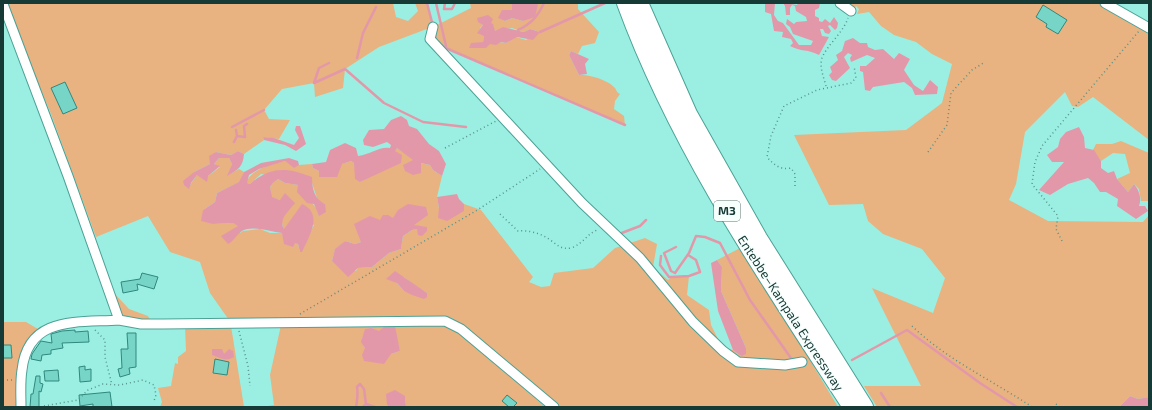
<svg xmlns="http://www.w3.org/2000/svg" width="1152" height="410" viewBox="0 0 1152 410" font-family="'Exo 2',sans-serif">
<style>
.green{fill:#e8b281;fill-rule:evenodd}
.water{fill:#e398aa}
.lines{fill:none;stroke-linecap:round;stroke-linejoin:round}
.stream{stroke:#e398aa;stroke-width:2.5}
.building{fill:#77d5c7;stroke:#30887d}
.minor-casing{stroke:#4ca195;stroke-width:11}
.motorway-casing{stroke:#4ca195;stroke-width:18}
.path{stroke:#57938a;stroke-width:1.5;stroke-dasharray:1 3;stroke-linecap:butt}
.minor{stroke:#fff;stroke-width:9}
.motorway{stroke:#fff;stroke-width:16}
.labels{text-anchor:middle;stroke-width:3;stroke-linejoin:round;paint-order:stroke}
.shield{fill:#f7fffd;stroke:#5a7571;stroke-width:1}
.shield-label{font-size:12px;font-weight:bold;fill:#163a35}
.street-label{font-size:13px;fill:#163a35;stroke:#f7fffd}
</style>
<rect width="100%" height="100%" fill="#9aefe2"/>
<!-- green -->
<path class="green" d="M5,3H393L396,17L408,21L418,11L415,3H427L433,27L471,8L470,3H509L512,5V10L499,18L505,21L512,18L523,21L538,4L531,3L578,4V9L599,32L595,43L582,46L578,54L571,51L569,55L579,75C588,74 608,80 614,87C617,90 616,92 620,94L615,101L614,109L624,116L625,125L448,49L436,42L432,27L379,47L345,69L343,88L315,97L314,83L282,89L264,110L269,119L290,120L279,139L263,137L264,140L244,154L238,151L231,155L216,152L210,164L194,172L188,188L197,175L208,176L220,167L214,164L219,158H229L232,164L228,175L239,169L244,172L240,182L217,193L215,202L203,210L213,224L233,223L239,226L240,233L243,231L260,229L270,233H282L298,244L300,252L314,225L294,218L284,230C281,224 281,207 280,200L271,197L270,187L273,183L278,179L285,183L298,185L316,208L319,215L325,204L318,201L312,183L261,174L250,184L246,183C252,168 271,165 285,161L294,167L299,165L312,164L313,168L319,171L351,161L354,163L360,182L374,174L397,148L420,163L430,165L433,170L442,176L437,197L439,208L464,211V204L481,210L533,277L529,282L541,287L550,286L554,273L593,268L615,248L645,238L657,244L653,267L668,280L671,277L689,276L687,295L709,310L711,325L722,347L733,350L741,356L746,348L721,291L722,267L717,260L742,247L838,407H556L452,318L440,316L320,319L433,322L451,327L470,341L545,407H406L405,396L387,405L389,407H261L274,405L270,375L281,325L229,320L210,293L200,262L170,252L148,216L96,237L51,114ZM481,23L495,31L512,28L524,32L530,29L540,32L526,40L516,37L506,43C498,41 491,44 483,43L484,36L480,28L483,25ZM393,218L418,227L417,229L412,230L403,236L401,249L389,253L372,267L358,268L356,271L332,261L335,250L345,241L355,244L361,242V239L380,220ZM404,277L414,285L427,293L404,291L397,283ZM372,328L397,340L400,351L391,354L365,348L362,342L363,336Z
M849,3H1100L1149,31V140L1093,97L1078,107L1072,106L1065,92L1025,132L1016,184L1009,200L1048,221L1143,222L1149,215V397L1138,399L1130,396L1119,407H877L864,386H921L872,288L933,313L945,278L922,249L883,234L868,221L863,204L829,205L794,135L906,130L942,103L952,64L932,54L916,42L894,35L881,26L869,12L857,14L859,9L856,6L852,12L848,7Z
M1121,141L1149,153V201H1141L1139,189L1134,184L1128,192L1117,179L1130,173L1125,154L1113,153L1101,161L1093,150L1096,144H1112Z
M114,293L129,309L148,316L151,321L147,323L116,316L119,307Z
M3,322H26L38,329C18,353 18,377 16,407H3Z
M185,326H231L244,407H160L162,402L158,388L171,386L175,363L178,364V357L186,351Z"/>
<!-- water -->
<path class="water" d="M509,3L538,4L535,17L523,21L512,18L505,21L498,18L502,10H512V5Z
M761,3H775L774,15L778,21L783,23L799,45H811L813,41L793,34L790,27L786,24L787,19L794,24L796,22L807,21L806,17L796,11L795,6L792,5L790,8V15H786L785,6L783,3L797,5L798,3H820L819,8L815,10V16L819,18V21L822,22L825,19L830,23L834,17L838,23L837,28L835,30L830,25L828,26L831,31L829,34L825,33L823,29H820L822,36L829,37L819,55C808,49 801,52 790,46L793,43L791,39L782,37L783,32L774,31L771,14L765,12V4Z
M488,15L493,19L491,23L493,24L495,31L503,27L524,32L530,29L540,32L533,40L517,37L506,43L501,42L496,45L490,44L486,48H469L471,43L483,42L484,36L477,33L483,25L478,22L477,18Z
M853,38L860,43H867L868,47L875,50L883,49L894,59L899,53L910,59L904,70L914,85L923,91L930,80L938,87L937,94L915,95L912,88L904,82L873,87L870,91L865,90L863,72L860,71V66H866L875,58L867,55L851,62L850,58L852,55L848,53L844,57L850,68L836,81L832,80L829,75L832,72L830,67L838,60L836,55L842,51L845,41Z
M571,51L589,59L585,64L587,74L579,75L569,55Z
M401,116L407,120L409,126L417,129L429,144L439,151L446,164L442,176L433,170L430,165L421,163V173L413,175L405,171L403,165L413,160L397,148L395,151L402,155L401,163L360,182L355,179L354,163L351,161L342,164L337,177H319V171L313,168L312,164L326,162L330,150L345,143L356,148L358,156C371,154 380,146 390,148L391,145L387,142L373,147L364,145L363,140L369,130L384,129L391,120Z
M296,126H300L306,144L296,151L285,145L264,140L263,137L274,138L294,145L299,138L295,130Z
M1079,127L1084,137L1085,148L1094,150L1101,161V168L1108,173L1114,171L1117,179L1128,192L1134,184C1139,190 1142,198 1139,206H1145L1148,211L1136,219L1117,206L1118,199L1106,192H1100L1094,183L1088,178L1068,184L1050,195L1039,190L1064,162H1052L1047,155L1058,147L1060,139L1066,132Z
M238,151L244,154C243,167 238,170 227,176L232,164L229,158H219L214,164L220,166L208,176L207,182L197,175L191,183L189,189L184,185L183,181L194,172L210,164L209,156L216,152L231,155Z
M289,158L298,161L299,165L294,168L285,161L259,169L249,175L247,183L250,184C270,166 288,167 312,177C312,188 314,199 325,204L326,212L319,216L314,204L307,203L297,192L298,185L285,183L278,179L273,183L270,187L272,197L280,200L285,193L295,203C289,211 278,219 284,229L302,204C324,214 309,236 302,252H300L298,244L295,243L293,247L284,244L282,233C270,232 253,225 242,231C236,235 234,241 228,244L221,236L238,226L233,223L213,224L201,221L203,210L215,202L217,193L239,182L244,172L261,163Z
M457,194L459,199L464,204V211L447,221L438,218L439,208L437,197Z
M408,204L426,207L428,215L414,225L427,227V231L422,236L418,235L417,229L412,230L403,236L401,249L389,253L372,267L358,268L348,277L332,261L335,249L345,241L355,244L361,242L354,224L370,216L380,220L383,215H388L393,218L398,210Z
M717,260L722,267L721,291L746,348V354L741,356L733,350L718,311L711,263Z
M395,271L427,293V297L424,299L412,295L404,291L397,283L386,279Z
M395,326L400,351L391,354L384,364L364,361L362,355L365,348L361,342L365,329L372,328L379,331L384,327Z
M212,349H222L224,354L229,349L233,351L234,357C226,362 221,358 212,355Z
M395,390L405,396L406,407H389L387,405L386,394Z
M1130,396L1138,399L1149,397V407H1119Z"/>
<g class="lines">
<!-- stream -->
<path class="stream" d="M427,3L433,26
M436,3L446,46
M445,3L444,9H452L455,3
M518,30C531,24 538,16 544,3
M540,32L605,3
M435,35L436,42L448,49L625,125
M357,58L363,33L376,7
M329,63L319,68L314,83L345,69L384,103L423,122L466,127
M232,127L264,110
M236,130L237,136L245,137L244,126L247,124
M234,142L237,136
M619,234L640,226L646,220
M676,247L664,253L671,271L675,273L689,253L696,236L705,237L720,243L750,300L793,361
M661,256L660,265L669,277H671L689,276L700,272L696,260L688,255
M852,360L907,330L980,383L1017,407
M881,393L890,407
M356,407C357,403 358,392 357,387L360,384L364,389L366,404
M363,407L366,404L375,407"/>
</g>
<!-- building -->
<path class="building" d="M1043,5L1067,20L1058,34L1046,27L1047,24L1036,17Z
M65,82L77,108L63,114L51,88Z
M142,273L158,277L154,289L137,284L138,290L123,293L121,282L140,279Z
M75,330V332L88,331L89,342L62,343L63,348L51,350V354L42,355L41,361L31,359L32,354L41,341L52,343L51,334L62,331Z
M127,333H136V367L129,368L130,374L120,377L118,369L122,368L121,349H128Z
M3,345H11L12,358H3Z
M215,359L229,362L227,375L213,373Z
M85,366V370L91,369V381L80,382L79,367Z
M58,370L59,381H45L44,371Z
M36,376H40V383L43,384L41,392L39,391V407H30L31,394H33Z
M110,392L112,407H93V404L80,406L79,395Z
M507,395L517,403L513,407H509L502,401Z"/>
<g class="lines">
<!-- minor casing -->
<g class="minor-casing">
<path id="minor" d="M840,3L851,11
M1105,3L1149,28
M3,4L68,176L119,320L141,324H163L445,321L461,329L554,407
M433,27L430,39L582,203L640,258L693,322L723,351L738,362L785,365L802,362
M21,407C21,395 20,382 22,370C28,315 78,323 119,320"/>
</g>
<!-- motorway casing -->
<g class="motorway-casing">
<path id="motorway" d="M625,3C678,148 767,278 851,407
M640,3L689,114L759,238L865,407"/>
</g>
<!-- path -->
<path class="path" d="M826,86C824,78 819,67 822,58C827,45 843,33 848,18
M445,148L496,121
M928,152L947,125L951,93L972,70L985,62
M795,186V174L791,168C780,170 774,165 767,157L771,136L784,106L817,90L851,83L856,78L854,66
M500,214L518,231C528,230 540,233 549,239C556,244 561,250 571,248C583,244 587,234 597,230
M1062,241L1056,229L1058,216L1032,184L1035,162L1042,146L1139,31
M300,314L479,209L540,169
M912,326C947,360 992,380 1032,407
M95,330L105,340V357L112,385
M239,331L248,366L250,386
M3,380H14
M1056,404L1060,407
M44,406L78,400L88,390L103,384L120,385L143,380L154,385L156,395L154,401"/>
<!-- minor -->
<use href="#minor" class="minor"/>
<!-- motorway -->
<use href="#motorway" class="motorway"/>
</g>
<g class="labels">
<!-- shield labels -->
<rect class="shield" x="714" y="201" width="26" height="20" rx="3"/>
<g class="shield-label">
<text x="727" y="215">M3</text>
</g>
<!-- street labels -->
<g class="street-label">
<text transform="translate(791 313) rotate(57)" y="5">Entebbe–Kampala Expressway</text>
</g>
</g>
<!-- border -->
<rect width="1152" height="410" fill="none" stroke="#163a35" stroke-width="8"/>
</svg>
